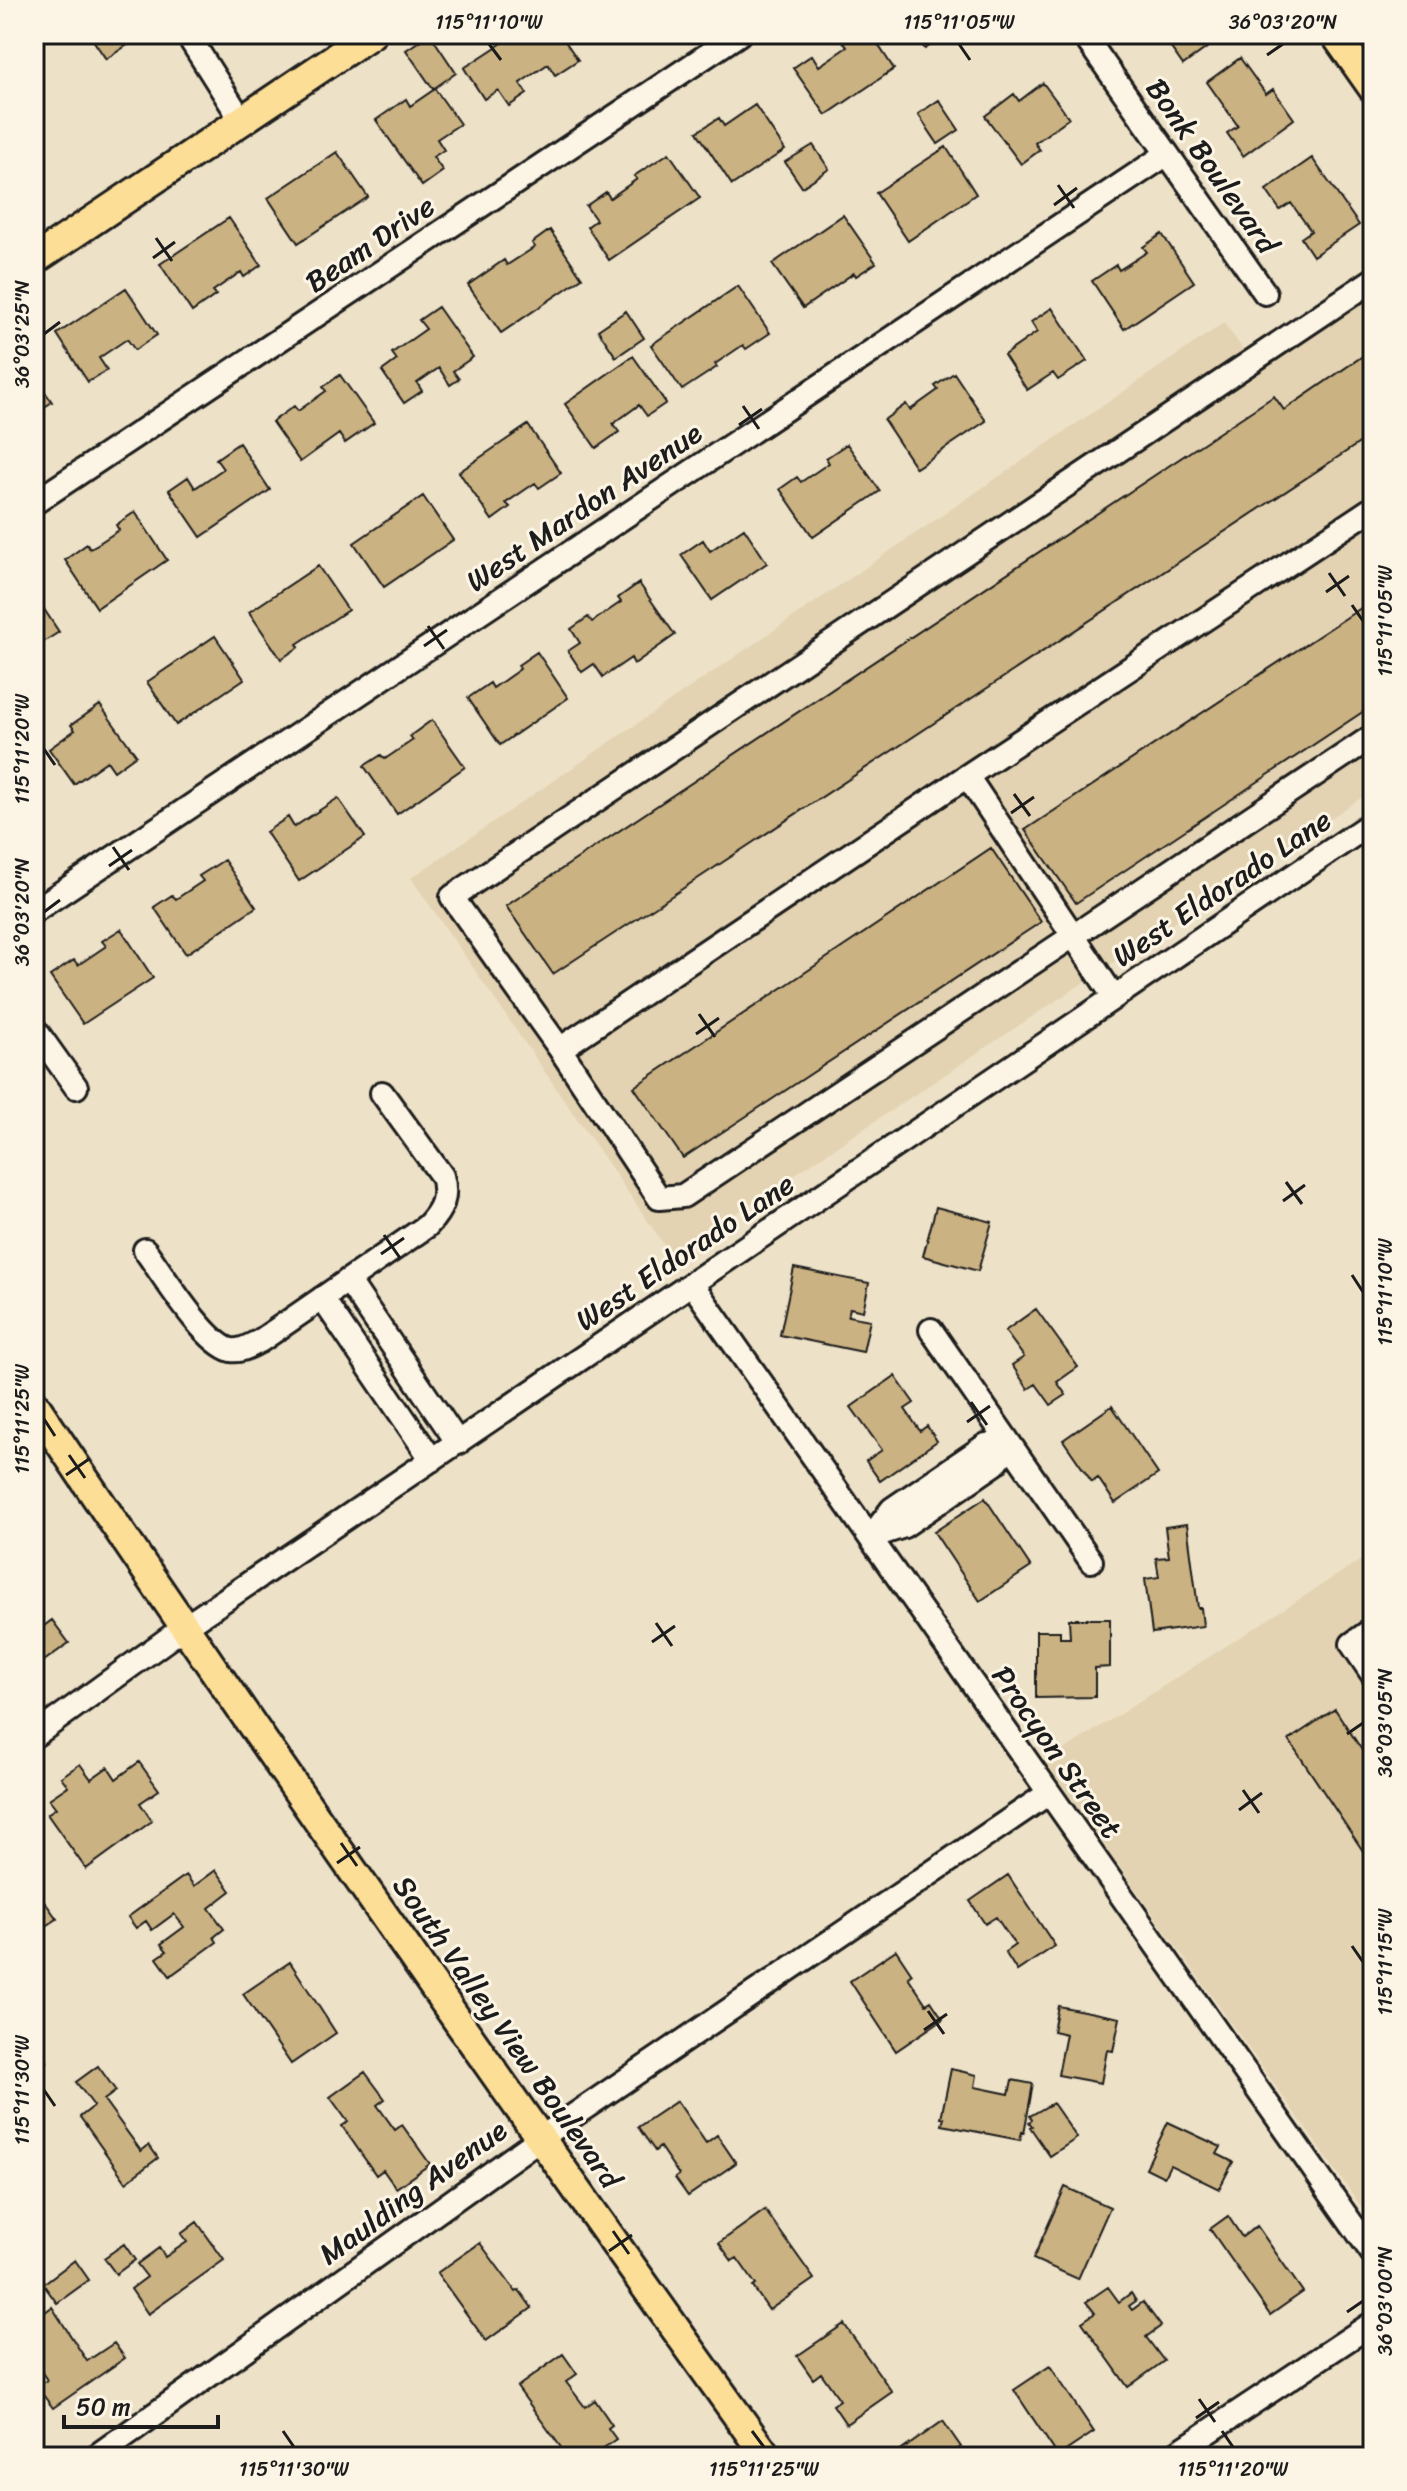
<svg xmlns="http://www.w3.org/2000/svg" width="1407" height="2491" viewBox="0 0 1407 2491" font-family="Sriracha,sans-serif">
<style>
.built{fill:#e3d3b2}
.building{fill:#cbb282;stroke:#1c1c1c;stroke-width:2}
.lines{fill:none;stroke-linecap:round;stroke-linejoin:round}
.minor-casing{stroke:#1c1c1c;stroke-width:28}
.major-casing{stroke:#1c1c1c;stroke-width:34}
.minor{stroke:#fcf5e5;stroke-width:22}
.major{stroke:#fcde96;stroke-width:28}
.ticks{fill:none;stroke:#1c1c1c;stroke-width:3}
.labels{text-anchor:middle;stroke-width:6;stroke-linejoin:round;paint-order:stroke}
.street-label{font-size:30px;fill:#1c1c1c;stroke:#fcf5e5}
.neatline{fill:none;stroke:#1c1c1c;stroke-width:3}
.ticks-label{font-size:20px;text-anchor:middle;fill:#1c1c1c}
</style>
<rect width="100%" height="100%" fill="#ede1c7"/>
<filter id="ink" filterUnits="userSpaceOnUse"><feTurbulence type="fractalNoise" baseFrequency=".0125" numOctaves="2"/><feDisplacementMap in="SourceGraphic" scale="16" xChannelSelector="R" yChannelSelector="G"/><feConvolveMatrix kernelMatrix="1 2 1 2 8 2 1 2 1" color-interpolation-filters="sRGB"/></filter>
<g filter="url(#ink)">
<!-- built -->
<path class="built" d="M1373,262V790L672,1256L411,878L1224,323L1245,352Z
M1373,1552V2223L1045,1762Z"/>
<!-- building -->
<path class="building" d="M89,34H144L106,59Z
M430,34L456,73L433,89L406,50Z
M516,34H560L578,60L555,75L548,64L520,83L527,94L509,106L498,90L484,99L464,68Z
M845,34H871L894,69L826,115L793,68L812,55L819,66L847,47L840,37Z
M914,34H948L925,49Z
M1161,34H1226L1183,65Z
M1240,58L1266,94L1273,89L1294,119L1243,156L1227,133L1238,126L1207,82Z
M1043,83L1069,118L1035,143L1040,150L1021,164L985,116L1014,94L1019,101Z
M435,89L460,124L437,139L444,150L433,157L443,171L422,186L376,120L406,99L410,106Z
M939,100L959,130L938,144L918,114Z
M755,105L785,150L732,185L697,132L719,118L724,126Z
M813,145L829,169L802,187L785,162Z
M946,147L976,194L908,241L876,193Z
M337,152L368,197L298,243L268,198Z
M669,153L700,198L609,260L587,227L596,220L586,206L606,192L610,198L637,179L634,176Z
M1312,158L1359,225L1313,256L1301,238L1311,231L1291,203L1280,210L1266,190Z
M843,215L876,263L856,276L854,273L803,308L772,264Z
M229,218L261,265L244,277L241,272L213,291L216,295L192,312L160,264Z
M550,230L582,278L501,333L468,285L504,260L507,265L535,247L532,243Z
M1162,234L1194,282L1124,329L1092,281L1116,265L1119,270L1147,252L1143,247Z
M738,286L770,333L746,349L743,345L715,364L717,367L682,390L651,345Z
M126,288L157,335L135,350L127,339L99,358L107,370L88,382L57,334Z
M438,307L473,357L453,371L459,379L450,385L439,368L417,383L422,391L404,403L382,371L397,360L392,353L426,329L419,320Z
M1052,308L1087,361L1058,380L1053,373L1027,390L1004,355L1037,332L1031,322Z
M626,311L644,338L616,357L598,330Z
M1373,349V434L553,974L506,906L1274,396L1284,410Z
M633,356L666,403L647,416L639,405L613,424L619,432L596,448L565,404Z
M954,373L986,421L916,468L884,420L906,404L910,410L938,390L935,386Z
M340,375L374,423L345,443L339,434L300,462L272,422L294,406L298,411L326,391L323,387Z
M34,376L52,402L34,414Z
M528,425L561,473L539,488L535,483L506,503L510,507L492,520L459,472Z
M239,443L270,490L201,537L169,490L188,477L195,488L223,469L216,459Z
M847,444L880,491L813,537L780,489L797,477L801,482L829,463L826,458Z
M423,496L453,540L384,587L354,543Z
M135,512L167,560L97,608L65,560L87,544L90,549L119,530L116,525Z
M744,528L767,563L712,600L681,555L703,540L710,551Z
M318,566L348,610L297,644L299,647L281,659L249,612Z
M639,583L675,635L634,664L631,658L603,677L594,664L582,672L568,651L580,643L571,629L588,617L592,622L621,602L618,598Z
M34,594L59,632L34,648Z
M1373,600V705L1076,903L1025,830Z
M215,636L244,679L176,725L147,682Z
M537,652L568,698L500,745L468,698L490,683L493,688L520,669L518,665Z
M100,705L136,755L114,771L107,761L74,784L49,749L75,730L71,725Z
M432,720L465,767L397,814L364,766L381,755L385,759L413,740L410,736Z
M338,798L365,837L299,881L266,832L288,817L294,827Z
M991,848L1041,922L683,1158L634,1087Z
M224,860L256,907L186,954L154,907L172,895L176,899L203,881L199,876Z
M121,929L153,978L83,1024L50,976L74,960L78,965L106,946L102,941Z
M936,1207L992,1222L978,1271L923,1256Z
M794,1268L869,1283L863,1311L850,1308L848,1316L870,1320L863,1352L780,1335Z
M1036,1309L1078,1367L1057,1382L1066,1395L1051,1405L1036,1384L1028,1389L1012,1365L1024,1357L1005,1331Z
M895,1376L914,1403L905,1409L920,1431L927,1426L937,1441L880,1481L866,1461L882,1450L851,1407Z
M1112,1406L1158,1474L1115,1503L1098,1478L1092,1482L1063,1440Z
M985,1498L1031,1567L980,1601L934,1532Z
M1187,1524L1198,1608H1201L1203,1626L1152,1633L1145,1579L1159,1577L1156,1558L1169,1557L1165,1527Z
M34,1618L41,1628L52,1620L69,1643L34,1668Z
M1069,1619H1110V1667L1095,1668V1697L1036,1698V1631H1060V1638H1070Z
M1335,1709L1373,1767V1866L1289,1740Z
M139,1762L159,1790L140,1803L152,1821L86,1869L47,1814L56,1808L49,1799L68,1786L61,1777L80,1764L91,1779L108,1767L116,1779Z
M216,1870L231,1891L209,1908L224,1929L214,1937L217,1942L170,1976L157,1958L167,1951L161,1944L184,1927L174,1914L152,1930L146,1921L136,1928L128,1917L186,1875L194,1886Z
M1008,1875L1055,1946L1017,1971L1005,1952L1015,1945L996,1917L985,1924L970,1901Z
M39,1894L57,1919L34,1934V1897Z
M896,1950L912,1974L908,1977L926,2004L931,2001L943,2019L896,2051L850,1981Z
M290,1962L336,2033L291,2064L243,1994Z
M1058,2006L1120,2018L1113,2051L1107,2050L1101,2083L1058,2075L1066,2034L1053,2031Z
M34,2044L47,2062L35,2070L34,2068Z
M98,2066L116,2091L104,2100L141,2151L149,2145L158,2158L126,2182L80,2117L94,2106L76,2082Z
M951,2069L977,2075L975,2087L1009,2094L1012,2080L1033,2084L1024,2133L1022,2132L1020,2140L942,2125L944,2118H941Z
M365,2072L385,2099L377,2105L395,2130L402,2125L430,2164L396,2188L383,2170L376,2175L342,2126L348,2122L330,2097Z
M677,2101L706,2143L717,2135L736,2163L688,2196L675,2178L679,2175L660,2147L655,2151L638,2127Z
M1053,2103L1077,2138L1050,2156L1030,2127L1032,2126L1029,2122L1032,2120L1030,2116Z
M1168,2122L1221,2147L1217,2154L1233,2162L1219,2189L1170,2165L1164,2177L1146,2168Z
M1065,2187L1110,2207L1078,2279L1033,2259Z
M765,2210L814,2279L769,2310L753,2287L756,2285L737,2258L732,2261L719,2243Z
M1228,2216L1242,2237L1257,2226L1303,2292L1270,2315L1210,2229Z
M197,2222L224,2260L148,2314L131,2289L147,2277L137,2264L159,2248L165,2257L187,2242L181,2234Z
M480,2243L516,2292L519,2290L532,2308L486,2341L437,2273Z
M124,2244L135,2260L116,2274L104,2258Z
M75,2260L89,2280L57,2303L43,2284Z
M1108,2287L1119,2302L1131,2293L1136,2301L1129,2306L1132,2310L1143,2302L1161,2326L1146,2337L1164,2361L1128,2387L1082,2322L1095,2313L1086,2302Z
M52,2307L87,2361L114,2343L125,2358L53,2408L37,2387L47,2380L34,2361V2320Z
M844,2324L892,2392L846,2424L833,2405L840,2400L821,2373L813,2379L797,2356Z
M563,2354L577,2374L566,2382L585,2407L595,2400L612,2425L608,2428L616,2439L591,2457H568L517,2387Z
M1050,2366L1094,2432L1058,2456L1014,2390Z
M943,2421L961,2447L947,2457H892Z"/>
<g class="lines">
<!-- minor casing -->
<g class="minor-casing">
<path id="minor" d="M187,34L242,121
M1083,34L1265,293
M34,503L739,34
M967,776L1373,508
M34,911L1167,154
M1114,997L967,776L560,1049L659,1198L683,1196L1373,736
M34,1028L76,1087
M560,1049L452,897L1373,280
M145,1250C162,1273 204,1343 231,1350C241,1352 251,1345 260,1341L427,1226C442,1210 448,1197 442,1176L382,1093
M348,1280L458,1443
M692,1284L1373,2254
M322,1298L432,1460
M931,1330L1091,1561
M871,1537L892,1509L986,1445L1010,1444
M871,1537L904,1526L995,1464L1010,1444
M1373,1629L1352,1644L1373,1675
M34,1736L183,1628L1373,822
M95,2457L539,2139L1049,1793
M1171,2457L1373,2323"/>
</g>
<!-- major casing -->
<g class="major-casing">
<path id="major" d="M1335,34L1373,88
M34,260L371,34
M34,1404C272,1760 518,2109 767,2457"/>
</g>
<!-- minor -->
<use href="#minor" class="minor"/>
<!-- major -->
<use href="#major" class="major"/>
</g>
</g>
<!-- ticks -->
<path class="ticks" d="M489,44L501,60M959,44L970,60M1267,55L1283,44M1058,185L1074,208M1054,205L1077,188M156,238L172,261M153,258L175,242M44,334L60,322M743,406L759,429M739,425L762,409M1329,573L1345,596M1326,592L1349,576M1352,605L1363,621M428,626L444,649M424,646L447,630M44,749L55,765M1014,794L1030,816M1011,813L1034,797M113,847L129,870M109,866L132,850M44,912L60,900M699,1014L715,1037M696,1034L719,1018M1286,1182L1302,1204M1283,1201L1305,1185M384,1235L400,1258M381,1254L404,1238M1352,1275L1363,1292M971,1402L987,1425M44,1419L55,1436M967,1422L990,1406M69,1455L85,1478M66,1475L89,1459M656,1623L672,1646M652,1642L675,1626M1347,1734L1363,1723M1243,1790L1259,1813M1239,1810L1262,1793M341,1843L357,1866M337,1863L360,1847M1352,1946L1363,1962M928,2011L944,2034M924,2030L947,2014M44,2090L55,2106M613,2231L629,2254M609,2251L632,2235M1347,2312L1363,2301M1199,2399L1215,2422M1196,2418L1219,2402M283,2431L294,2447M752,2431L764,2447M1222,2431L1233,2447"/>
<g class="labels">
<!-- street labels -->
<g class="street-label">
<text transform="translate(1212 166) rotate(55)" y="10">Bonk Boulevard</text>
<text transform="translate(370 244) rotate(-34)" y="10">Beam Drive</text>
<text transform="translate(584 507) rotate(-34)" y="10">West Mardon Avenue</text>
<text transform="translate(1222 888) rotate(-34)" y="10">West Eldorado Lane</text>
<text transform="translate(685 1252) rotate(-34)" y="10">West Eldorado Lane</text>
<text transform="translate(1057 1752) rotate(55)" y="10">Procyon Street</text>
<text transform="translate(507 2032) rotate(55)" y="10">South Valley View Boulevard</text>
<text transform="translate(413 2192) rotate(-36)" y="10">Maulding Avenue</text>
</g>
</g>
<!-- margin -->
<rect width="1407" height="2491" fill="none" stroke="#fcf5e5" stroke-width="88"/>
<!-- scale -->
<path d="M64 2415v12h154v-12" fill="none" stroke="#1c1c1c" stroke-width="4"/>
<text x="76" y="2415" font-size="24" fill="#1c1c1c" stroke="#fcf5e5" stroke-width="6" paint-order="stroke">50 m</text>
<rect x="44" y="44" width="1319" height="2403" class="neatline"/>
<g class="ticks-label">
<text x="489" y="29">115°11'10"W</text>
<text x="959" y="29">115°11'05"W</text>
<text x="1283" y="29">36°03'20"N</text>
<text transform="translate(22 334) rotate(-90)" y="7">36°03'25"N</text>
<text transform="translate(1385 621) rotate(-90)" y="7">115°11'05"W</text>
<text transform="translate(22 749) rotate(-90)" y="7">115°11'20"W</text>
<text transform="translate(22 912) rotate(-90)" y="7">36°03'20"N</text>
<text transform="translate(1385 1292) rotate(-90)" y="7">115°11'10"W</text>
<text transform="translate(22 1419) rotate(-90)" y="7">115°11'25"W</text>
<text transform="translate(1385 1723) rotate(-90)" y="7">36°03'05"N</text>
<text transform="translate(1385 1962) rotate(-90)" y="7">115°11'15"W</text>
<text transform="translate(22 2090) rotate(-90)" y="7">115°11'30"W</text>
<text transform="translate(1385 2301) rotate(-90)" y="7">36°03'00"N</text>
<text x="294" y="2476">115°11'30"W</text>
<text x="764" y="2476">115°11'25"W</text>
<text x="1233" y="2476">115°11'20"W</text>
</g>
</svg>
